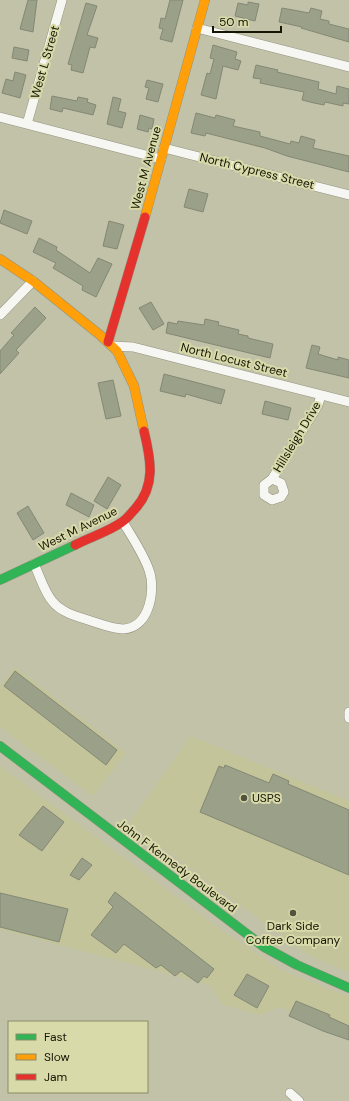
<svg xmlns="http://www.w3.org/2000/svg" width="349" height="1101" viewBox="0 0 349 1101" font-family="'DM Sans',sans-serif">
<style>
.built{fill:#c3c499}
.building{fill:#9ba089;stroke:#848874}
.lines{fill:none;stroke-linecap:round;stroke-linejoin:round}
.street-casing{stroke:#92927e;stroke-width:10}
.fast-casing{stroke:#92927e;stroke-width:10}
.slow-casing{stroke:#92927e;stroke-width:10}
.jam-casing{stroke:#92927e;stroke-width:10}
.street{stroke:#f6f6f2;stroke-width:9}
.fast{stroke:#30b455;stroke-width:9}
.slow{stroke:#ff9f0a;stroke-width:9}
.jam{stroke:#e5322d;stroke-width:9}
.poi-dot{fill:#52523d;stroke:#d9daaa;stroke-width:1.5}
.labels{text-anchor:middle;stroke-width:4;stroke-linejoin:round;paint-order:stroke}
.street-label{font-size:12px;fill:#151504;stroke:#d9daaa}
.poi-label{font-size:12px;fill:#151504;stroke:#d9daaa;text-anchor:start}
</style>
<rect width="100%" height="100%" fill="#c2c2a8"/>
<!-- built -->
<path class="built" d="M15,667L126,753L93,796L0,727V687Z
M191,736L349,801V972L310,956L129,823Z
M0,766L217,927L281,970L349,997V1037L281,1007L260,1015L222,1004L210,985L0,929Z"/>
<!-- building -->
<path class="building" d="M28,0H37L33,32L20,29Z
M170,0H183L172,42L160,39L163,29L159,28L161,18L165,19Z
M248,2L259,4L255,21L235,16L238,3L248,5Z
M86,3L97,6L87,35L98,38L95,48L90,47L83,73L71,70L72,65L68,64Z
M282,8L309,13L311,8L322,11L320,19L329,21V24L349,29V42L301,28L302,27L279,22Z
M213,45L237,52L235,59L241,61L238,70L223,66L216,99L201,95L207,73L210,74L214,59L210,58Z
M14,47L29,50L27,61L12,58Z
M256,65L278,70L277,72L319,82L318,89L336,94L337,86L349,89V104L343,103V106L325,102L324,105L314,103L302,100L304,92L260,83L261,79L253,78Z
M15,72L26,75L20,98L2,93L6,79L13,81Z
M147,80L163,84L158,102L146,99L149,88L145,87Z
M52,96L77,101L78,97L88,99L87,102L96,105L93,115L63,108L62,112L50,109Z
M113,97L121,99L118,111L126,113L122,128L107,124Z
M196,113L215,118L216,115L235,120L233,126L260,132V136L290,144L291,141L299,143L301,136L315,140L313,148L349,156V172L287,156L265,148L206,133L205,136L191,133Z
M140,115L154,119L152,129L149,128L148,132L137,129Z
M189,189L208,194L203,212L184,207Z
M4,210L32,221L27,234L0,223Z
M109,221L124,225L117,249L103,246Z
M39,238L57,247L56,250L90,273L98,258L112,264L96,297L82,290L83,286L53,268L56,263L33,252Z
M151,302L164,324L153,330L139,308Z
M35,307L46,318L16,350L19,353L0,374V351L14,335L11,333Z
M205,319L219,322L218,325L239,330L238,334L248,336V338L273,344L270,358L166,333L168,322L177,324L178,321L204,325Z
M312,345L320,347L318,354L338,360V357L349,360V378L306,368Z
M164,374L225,390L221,404L186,394L185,397L160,391Z
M113,380L121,416L106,419L98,383Z
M265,401L291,408L288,420L262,414Z
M108,477L121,485L107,509L94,501Z
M71,493L94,505L89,517L66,505Z
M28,506L44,533L33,540L17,513Z
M15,671L117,750L106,765L4,686Z
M225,765L269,783L273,774L289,781L288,784L349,810V875L200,812L219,766L224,768Z
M43,806L64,822L42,851L19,835Z
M82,858L92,865L79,880L70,875Z
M115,892L214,969L207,978L204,976L198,983L181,971L175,976L161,965L156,968L124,944L116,953L91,935L113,907L108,902Z
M0,893L68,909L59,942L0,927Z
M247,974L269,986L257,1008L234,995Z
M296,1001L330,1015L329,1017L349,1026V1040L323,1031L289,1016Z"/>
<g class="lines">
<!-- street casing -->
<g class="street-casing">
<path id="street" d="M197,28L349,67
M0,117L161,159
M27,124L62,0
M164,148L349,195
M0,315L33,281
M112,346L133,347L349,402
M272,479L281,483L284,492L281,497L272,500L264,495V485L272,479L318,405L321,395
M34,564C40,576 44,592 53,602C63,614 80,617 94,622C103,625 114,629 123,629C150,628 156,589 149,570C143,553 132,537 123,522
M349,712V718
M290,1093L299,1101"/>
</g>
<!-- fast casing -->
<g class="fast-casing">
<path id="fast" d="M0,580L75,545
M0,746L264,947L297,965L349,988"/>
</g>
<!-- slow casing -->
<g class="slow-casing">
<path id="slow" d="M145,217L205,0
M0,259L33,281L100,335L117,351L134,386L144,431"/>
</g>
<!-- jam casing -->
<g class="jam-casing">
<path id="jam" d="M108,342L145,217
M75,545C90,537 108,532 122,522C127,519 131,513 135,509C156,486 151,460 144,431"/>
</g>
<!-- street -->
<use href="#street" class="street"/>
<!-- fast -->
<use href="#fast" class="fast"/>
<!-- slow -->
<use href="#slow" class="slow"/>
<!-- jam -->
<use href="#jam" class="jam"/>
</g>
<!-- markers -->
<g class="poi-dot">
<circle cx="244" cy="798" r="4"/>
<circle cx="293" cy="913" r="4"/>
</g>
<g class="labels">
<!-- street labels -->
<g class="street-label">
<text transform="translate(45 62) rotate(-74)" y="4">West L Street</text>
<text transform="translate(146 168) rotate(-75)" y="4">West M Avenue</text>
<text transform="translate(257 171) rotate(14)" y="4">North Cypress Street</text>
<text transform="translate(234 360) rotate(14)" y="4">North Locust Street</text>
<text transform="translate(297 437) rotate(-59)" y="4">Hillsleigh Drive</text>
<text transform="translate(78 529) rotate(-26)" y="4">West M Avenue</text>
<text transform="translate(177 866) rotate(37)" y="4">John F Kennedy Boulevard</text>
</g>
<!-- poi labels -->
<g class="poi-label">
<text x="252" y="802">USPS</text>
<text x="293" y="930" text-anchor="middle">Dark Side<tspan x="293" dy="14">Coffee Company</tspan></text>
</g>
</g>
<!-- legend -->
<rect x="8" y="1021" width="140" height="72" fill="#d9daaa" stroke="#8b8b68"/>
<rect x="16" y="1034" width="20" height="6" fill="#30b455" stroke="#8b8b68"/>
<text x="44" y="1041" font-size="12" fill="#151504">Fast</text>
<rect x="16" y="1054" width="20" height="6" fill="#ff9f0a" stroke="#8b8b68"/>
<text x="44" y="1061" font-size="12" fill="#151504">Slow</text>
<rect x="16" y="1074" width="20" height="6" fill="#e5322d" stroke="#8b8b68"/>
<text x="44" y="1081" font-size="12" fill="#151504">Jam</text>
<!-- scale -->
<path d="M213 26v6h68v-6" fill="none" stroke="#151504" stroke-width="2"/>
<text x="219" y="26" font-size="12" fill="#151504" stroke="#d9daaa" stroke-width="3" paint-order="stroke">50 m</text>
</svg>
